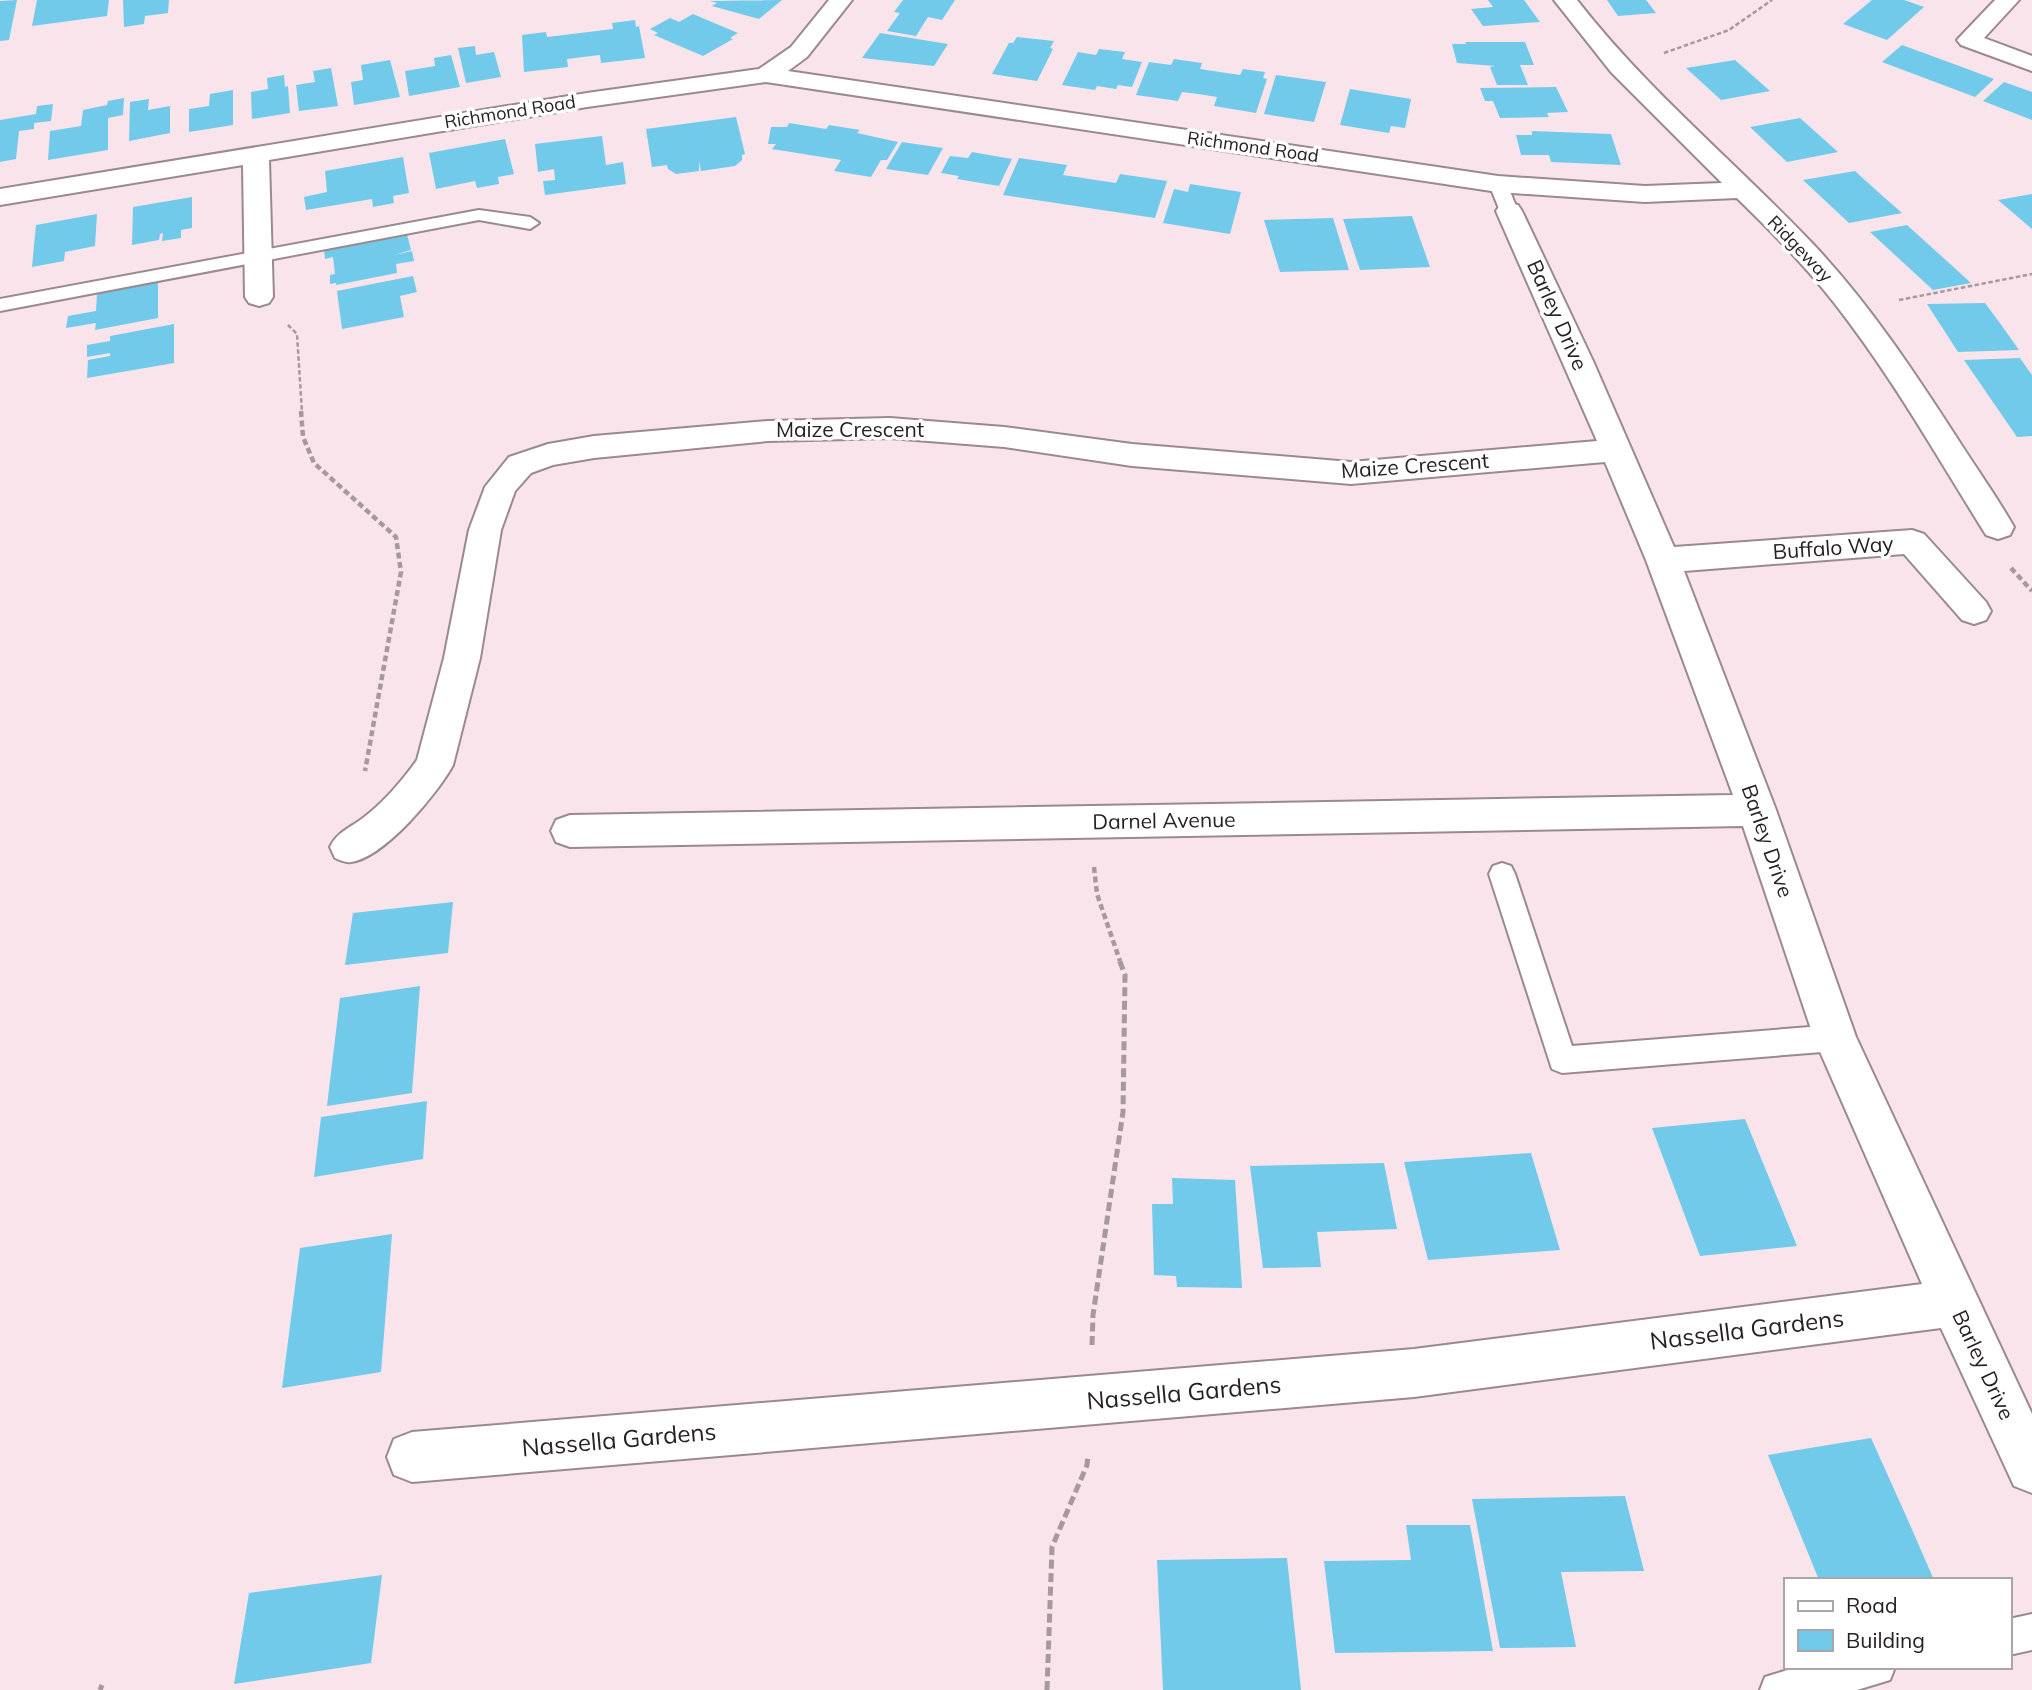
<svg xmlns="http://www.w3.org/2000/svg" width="2032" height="1690" viewBox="0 0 2032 1690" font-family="Mulish,sans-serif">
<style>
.building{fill:#71cae9}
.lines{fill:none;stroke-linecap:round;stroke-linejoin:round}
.service-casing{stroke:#9b8990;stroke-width:4}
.minor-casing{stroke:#9b8990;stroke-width:4}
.path-far2{stroke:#a7989e;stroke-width:2.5;stroke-dasharray:4.5 2.5;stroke-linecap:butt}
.path-far1{stroke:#a7989e;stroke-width:4.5;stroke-dasharray:6 3.5;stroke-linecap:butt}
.path{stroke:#a7989e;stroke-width:5;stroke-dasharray:9 4.5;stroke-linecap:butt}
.service{fill:#fff;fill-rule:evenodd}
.minor{fill:#fff;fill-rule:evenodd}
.labels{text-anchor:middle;stroke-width:7;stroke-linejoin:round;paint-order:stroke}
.far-street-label{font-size:18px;fill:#272023;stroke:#fff}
.street-label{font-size:21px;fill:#272023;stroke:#fff}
.near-street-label{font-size:24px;fill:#272023;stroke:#fff}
</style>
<rect width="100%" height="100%" fill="#f9e4ec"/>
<!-- building -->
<path class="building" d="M17,0L9,40L0,41V1Z
M37,0H109L107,16L32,26Z
M123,0H169L168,13L145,16L144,24L124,27Z
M782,0L759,19L712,6L717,3L710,1Z
M903,0H955L942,20L928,17L916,36L887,31L900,13L894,12Z
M1488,0H1524L1540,22L1483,26L1471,9L1493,7Z
M1607,0H1646L1656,13L1618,16Z
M1872,0H1904L1924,7L1887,40L1843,24Z
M693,14L738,33L730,38L733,39L703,56L654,35L658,33L650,29L670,18L679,22Z
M635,20L636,27L639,26L645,58L601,63L600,55L583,57L567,59L568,67L524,72L522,35L546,32L547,37L613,29L612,23Z
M880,33L948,44L934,66L862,58Z
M1017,37L1054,41L1050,48L1053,49L1037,81L992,74L1009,43H1013Z
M1465,42H1525L1534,65H1520L1528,85H1497L1490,67L1495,66L1457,63L1452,44H1466Z
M1902,45L1962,67L1994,79L1975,97L1882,62Z
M475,46L476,55L494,52L501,77L466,83L458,48Z
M1099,49L1125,52L1122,59L1142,62L1132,87L1118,85L1116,89L1097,86L1095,90L1062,85L1078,52L1096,55Z
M451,55L460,87L409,96L405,71L435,66L434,58Z
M1174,59L1202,63L1200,69L1240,75L1243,69L1265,72L1263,78L1267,79L1256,113L1214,106L1217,97L1198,94L1182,92L1178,101L1136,95L1149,62L1171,65Z
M390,60L400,97L354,105L351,82L363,80L361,65Z
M1735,60L1770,91L1721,100L1686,68Z
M331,68L338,106L299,111L296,85L315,82L313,71Z
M284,75L285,87L288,86L290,113L252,119L251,92L268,89L267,78Z
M1276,75L1326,82L1314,122L1264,114Z
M2004,82L2032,92V120L1983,101Z
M1556,87L1568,112L1547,113L1549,117L1500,118L1493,101H1485L1480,88Z
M1350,89L1411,99L1405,128L1391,126L1389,133L1340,125Z
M233,90V125L189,132V109L209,106L210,94Z
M124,98L123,115L108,118V150L48,160L50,131L81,126L83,110L107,105L108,101Z
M149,99L148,110L170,106V133L129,141L130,102Z
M53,104L51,121L34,123V129L19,131L16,159L0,162V120L36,114L37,106Z
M736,117L745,154L742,155V160L735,166L701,171L699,161V171L676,174L668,169L667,165L652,167L646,129Z
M1800,118L1838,152L1787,162L1750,127Z
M789,123L826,129L829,125L860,130L857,133L898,142L887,160H881L871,177L834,171L841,160L772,149L776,144H768L771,127H787Z
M1532,131L1611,134L1621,165L1551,162L1549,155H1521L1516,135H1532Z
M602,136L606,165L623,162L626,184L545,195L543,181L555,180L554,169L538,172L535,144Z
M505,139L514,174L498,177L499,184L477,188L475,181L436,189L429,153Z
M902,142L943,148L928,175L886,169Z
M972,152L1012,159L999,186L957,179L959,176L941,173L950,156L968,158Z
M403,157L409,193L393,196L394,203L373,207L372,199L306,210L304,197L327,192L325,171Z
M1019,158L1067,165L1063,175L1116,183L1120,174L1167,181L1155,218L1003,195Z
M1855,171L1877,191L1902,213L1849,223L1803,180Z
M1190,184L1241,192L1230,234L1163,223L1174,189L1188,192Z
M2032,194V229L1998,200Z
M192,197V228L181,230V238L162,241L163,233L160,234L159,240L132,245L133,207Z
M97,214L95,246L65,252L64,261L32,267L36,225Z
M1412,216L1430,267L1360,270L1343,219Z
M1333,218L1349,270L1280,272L1264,220Z
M1907,225L1938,253L1971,283L1933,290L1870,232Z
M407,234L411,250L394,255L412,251L414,261L396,264L397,273L336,285V283L330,284V275L335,274L333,257L325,259L324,250Z
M413,276L417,292L400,296L404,317L342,329L337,291Z
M158,282V318L95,330L96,323L66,328L68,316L96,311L97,293Z
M1985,303L2002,326L2019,350L1958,352L1927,304Z
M174,324V363L87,378L88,360L110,356V353L87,357V345L110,341V336Z
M2020,358L2032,375V436L2017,437L1964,360Z
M453,902L448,953L345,965L353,913Z
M420,986L412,1093L327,1106L340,998Z
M427,1101L423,1159L314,1177L321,1117Z
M1745,1119L1797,1246L1700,1256L1652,1128Z
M1531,1153L1560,1250L1428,1260L1404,1162Z
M1384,1163L1397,1229L1317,1232L1321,1267L1263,1268L1250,1166Z
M1172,1178L1235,1180L1242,1288L1177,1287L1176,1276L1154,1275L1152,1204H1173Z
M392,1234L381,1372L282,1388L300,1248Z
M1871,1438L1907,1518L1934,1580H1819L1768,1455Z
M1625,1496L1644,1571L1561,1572L1576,1647L1500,1648L1472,1499Z
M1406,1525H1470L1493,1651L1335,1653L1324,1561L1411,1560Z
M1287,1558L1301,1690H1163L1157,1560Z
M382,1575L371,1663L234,1684L249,1593Z"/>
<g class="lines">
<!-- service casing -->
<g class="service-casing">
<path id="service" d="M1498,179L1507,184L1518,211L1515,215L1509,216L1500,211L1489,184Z
M479,210L530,217L539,223L530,229L479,220L0,311V299Z
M1502,863L1511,866L1515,874L1572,1046L1835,1025L1845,1029L1849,1038L1845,1047L1835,1051L1562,1073L1552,1069L1489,874L1493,866Z
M2032,1614V1650L2009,1655V1619Z
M1797,1667H1895L1890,1680L1857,1690H1760L1765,1677Z"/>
</g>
<!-- minor casing -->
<g class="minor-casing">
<path id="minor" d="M829,0H852L807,57L788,71L1498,176L1645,186L1722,183L1611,72L1554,0H1577C1647,90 1734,161 1812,243C1868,302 1913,370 1957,438C1976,468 1997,497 2014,527L2010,535L1998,539L1986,535C1941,463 1899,389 1848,321C1815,276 1777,237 1737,198L1645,202L1498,192L766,82L587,107L269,160L273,297L269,303L259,306L249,303L245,297L243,165L0,205V189L587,93L759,69L791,47Z
M1995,0H2019L1984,38L2032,56V71L1961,45L1957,40Z
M1509,203L1518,205L1522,211L1593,361L1674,547L1912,530L1924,534L1986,602L1991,611L1986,620L1974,624L1962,620L1904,554L1684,571L1776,810L1856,1037L2032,1414V1493L2014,1486L1941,1328L1414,1397L412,1482L394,1475L387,1457L394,1439L412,1432L1414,1349L1922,1284L1814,1038L1743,826L570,847L556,842L551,831L556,820L570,815L1733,795L1646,560L1605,462L1351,484L1132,466L1004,447L890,438L768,441L594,458L553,465L531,473L515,491L501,530L480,658L453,765C438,793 384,858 351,862C346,863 340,860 335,858L330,847C337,832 350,828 363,818C383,803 402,781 417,760L444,658L469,530L485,487L509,457L548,444L594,436L768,421L890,418L1004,427L1132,444L1351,462L1597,441L1496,211L1500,205Z"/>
</g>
<!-- path-far2 -->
<path class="path-far2" d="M1664,53L1729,30L1772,0
M1899,300L2032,274
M288,325L297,334L302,413"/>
<!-- path-far1 -->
<path class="path-far1" d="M301,411L303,437L314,463L396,537L401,572L365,771
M2011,568L2032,591
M1094,867L1097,894L1120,961"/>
<!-- path -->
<path class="path" d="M1092,1345L1093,1315L1123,1112L1125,975L1119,959
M100,1690L102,1685
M1047,1690L1052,1547L1087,1465L1088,1455"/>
<!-- service -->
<use href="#service" class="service"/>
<!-- minor -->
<use href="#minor" class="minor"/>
</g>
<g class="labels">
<!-- far-street labels -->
<g class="far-street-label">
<text transform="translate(510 112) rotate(-9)" y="6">Richmond Road</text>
<text transform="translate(1253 147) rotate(8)" y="6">Richmond Road</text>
<text transform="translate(1800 249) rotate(46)" y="6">Ridgeway</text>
</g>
<!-- street labels -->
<g class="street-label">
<text transform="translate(1557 315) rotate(66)" y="7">Barley Drive</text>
<text x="850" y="437">Maize Crescent</text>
<text transform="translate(1415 466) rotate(-4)" y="7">Maize Crescent</text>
<text transform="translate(1833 548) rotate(-4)" y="7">Buffalo Way</text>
<text transform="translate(1164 821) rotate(-1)" y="7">Darnel Avenue</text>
<text transform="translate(1767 841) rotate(71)" y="7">Barley Drive</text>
<text transform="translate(1983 1365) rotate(65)" y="7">Barley Drive</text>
</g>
<!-- near-street labels -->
<g class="near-street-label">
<text transform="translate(1747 1330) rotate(-7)" y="8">Nassella Gardens</text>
<text transform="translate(1184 1393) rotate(-5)" y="8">Nassella Gardens</text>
<text transform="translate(619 1440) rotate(-5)" y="8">Nassella Gardens</text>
</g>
</g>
<!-- legend -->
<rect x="1784" y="1578" width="228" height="91" fill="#ffffff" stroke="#a9a6a7" stroke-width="2"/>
<rect x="1798" y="1601" width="35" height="10" fill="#ffffff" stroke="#a9a6a7" stroke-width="2"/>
<text x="1846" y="1613" font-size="21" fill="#272023">Road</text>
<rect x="1798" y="1630" width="35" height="21" fill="#71cae9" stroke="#a9a6a7" stroke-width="2"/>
<text x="1846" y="1648" font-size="21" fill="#272023">Building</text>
</svg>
